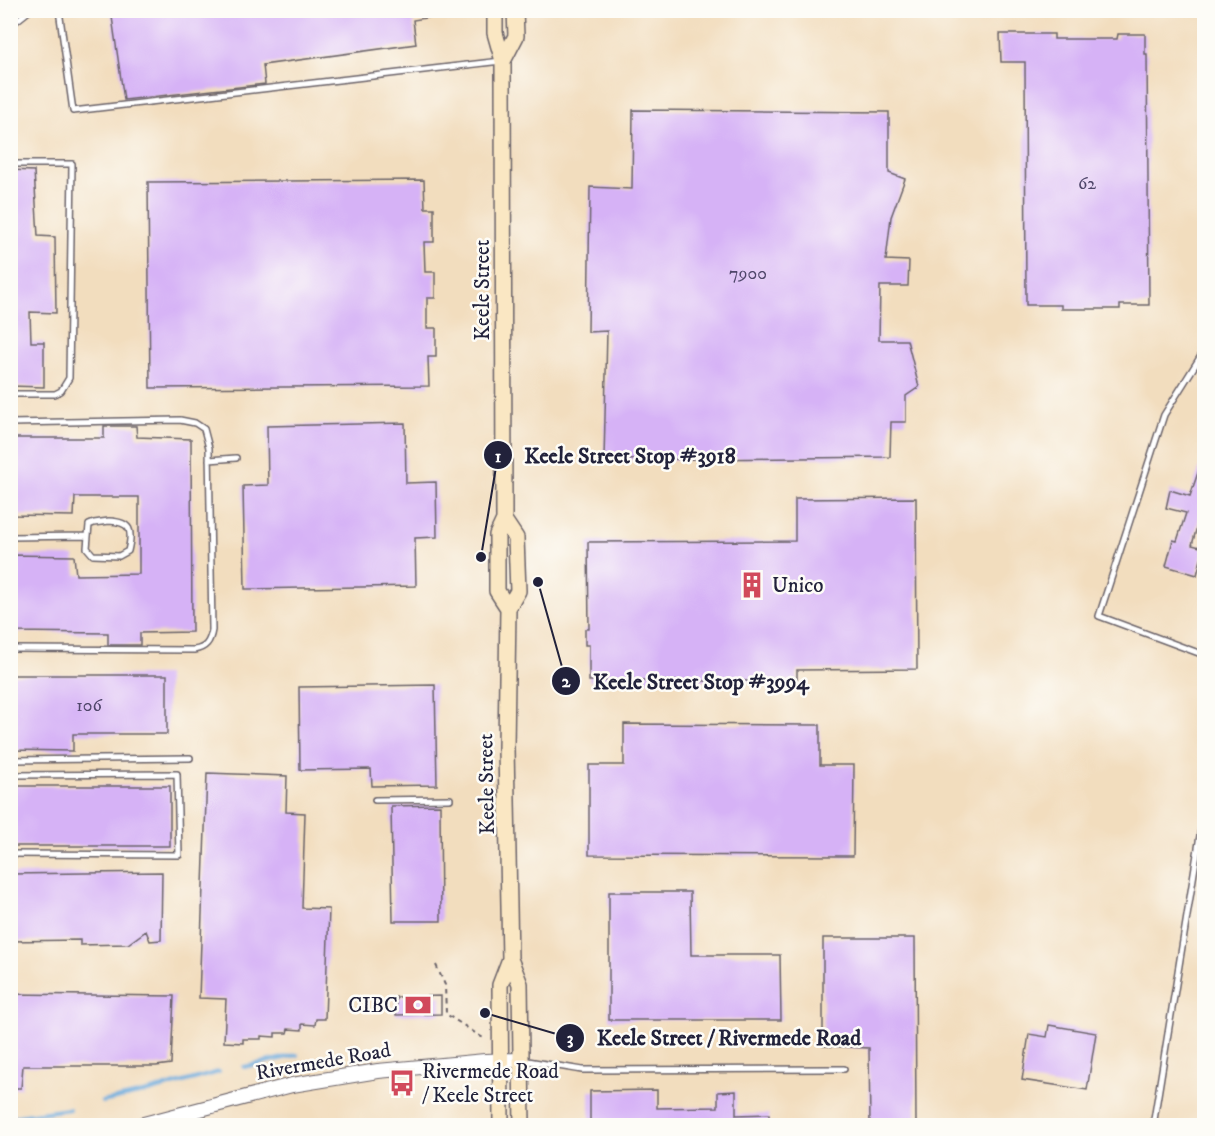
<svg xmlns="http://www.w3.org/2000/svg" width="1215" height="1136" viewBox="0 0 1215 1136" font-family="'IM FELL DW Pica',serif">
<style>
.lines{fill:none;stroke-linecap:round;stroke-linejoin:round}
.stream{stroke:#67a9db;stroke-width:4}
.building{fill:#d6b2f6}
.service-casing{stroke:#6b6369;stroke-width:8}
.tertiary-casing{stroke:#6b6369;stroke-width:16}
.secondary-casing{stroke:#6b6369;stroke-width:18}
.path{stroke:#6b6369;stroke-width:2;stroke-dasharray:4.5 4.5;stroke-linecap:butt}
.service{stroke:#fff;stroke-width:5}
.tertiary{stroke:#fff;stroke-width:14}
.secondary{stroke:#fae7c3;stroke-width:15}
.labels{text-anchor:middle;stroke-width:5;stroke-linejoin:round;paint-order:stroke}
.number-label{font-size:18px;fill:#4f466a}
.street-label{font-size:21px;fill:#22223b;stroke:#fdfcf7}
.poi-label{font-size:21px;fill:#22223b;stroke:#fdfcf7;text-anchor:start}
.leader{fill:none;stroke:#22223b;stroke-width:2}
.callout-dot{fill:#22223b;stroke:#fdfcf7;stroke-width:2}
.mark-label{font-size:18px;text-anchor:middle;font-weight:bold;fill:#fff}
.callout-label{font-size:22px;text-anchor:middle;font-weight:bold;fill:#22223b;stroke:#fdfcf7;stroke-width:5;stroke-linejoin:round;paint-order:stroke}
</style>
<rect width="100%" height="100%" fill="#fdfcf7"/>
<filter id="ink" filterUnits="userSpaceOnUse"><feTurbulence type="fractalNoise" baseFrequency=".0167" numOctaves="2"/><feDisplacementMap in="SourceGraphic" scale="12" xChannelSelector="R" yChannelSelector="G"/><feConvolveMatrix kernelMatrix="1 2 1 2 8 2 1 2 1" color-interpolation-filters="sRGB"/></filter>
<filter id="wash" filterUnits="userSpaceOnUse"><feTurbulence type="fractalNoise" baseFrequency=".008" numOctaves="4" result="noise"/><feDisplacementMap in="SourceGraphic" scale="24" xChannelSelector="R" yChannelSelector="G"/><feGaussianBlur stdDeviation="1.35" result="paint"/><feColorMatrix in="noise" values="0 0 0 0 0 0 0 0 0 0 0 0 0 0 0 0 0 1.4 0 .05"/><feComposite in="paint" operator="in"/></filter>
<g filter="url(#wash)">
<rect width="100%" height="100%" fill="#f2ddbe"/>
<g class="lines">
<!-- stream -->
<path class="stream" d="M244,1067L297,1055
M102,1102L148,1092L219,1072
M10,1117L69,1109"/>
</g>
<g id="blocks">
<!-- building -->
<path class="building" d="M111,10H437V16L413,20L416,44L263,65L265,84L124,100Z
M1000,34H1054V39H1117L1118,34H1145V54H1147L1149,305H1120V309H1061V305H1026L1025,62H1001Z
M633,110L889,112V173L905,179L891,217L886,260L909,261L908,286H880L879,340H907L919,387L906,396V422H891L890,457L604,460L607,331L588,332L590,187L632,189Z
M10,170L34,171L38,236L55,237L56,313L30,312L31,342H44V387L10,386Z
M424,180L425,208H434V242H424L425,272H435V298H427V328H436V357H428L429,386L150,388L148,182Z
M405,423L406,483L436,482L437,537L415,538L416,586L245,589L243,486L268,485L267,426Z
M104,426H136L137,437L191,439L192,632L140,633V645H108V633L10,632V555L74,556L76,575L139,574V497H75L74,516L10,515V438H104Z
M1203,458H1204V501L1192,545L1204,548L1197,575L1166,566L1173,540L1177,541L1186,513L1166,508L1170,490L1190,496Z
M916,498L917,669L797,670V681H589V645H585V629H589L588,542L795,541V499Z
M10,675H167V734H73V751L10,750Z
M435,685L437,785L372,786L371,769L300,770L299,687Z
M624,724L820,725V765H854L853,856L589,855V765H624Z
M207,773L287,776L286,812L305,813L302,908L329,909L325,1019H316L315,1025L302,1024V1030L288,1029L287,1033H275V1037L261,1036V1039H243V1043L224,1042L226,999L199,998Z
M10,786H170V846H10Z
M440,805L441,921H393L391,806Z
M162,872L161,940L150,941L146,931L128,944L80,945V940L10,941V874Z
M609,892H690L691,955H780L781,1020H609Z
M823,938H915L916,1125H870L869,1048L823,1046Z
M10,994L174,996L171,1064L156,1066H23L21,1088H10Z
M441,996V1014L396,1015V997Z
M1049,1025L1096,1033L1087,1090L1022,1080L1029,1034L1047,1037Z
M657,1090V1108L718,1107V1092L736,1091V1115L769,1114V1125H590V1091Z"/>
</g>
</g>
<g filter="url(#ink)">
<use href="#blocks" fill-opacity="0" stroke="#6b6369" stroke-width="1.5"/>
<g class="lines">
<!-- service casing -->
<g class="service-casing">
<path id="service" d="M59,10L73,111L501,61
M10,26L30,10
M10,164H72L69,378L61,391L55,394H10
M1204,351L1164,415L1099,616L1204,655
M10,423L180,420L195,423L204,429L209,448L212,630C210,642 206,648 194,650L10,649
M209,460L236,458
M109,521C131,522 133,530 128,551L119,556L93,555L87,548L89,525L94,523Z
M10,537L87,536
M1204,716L1202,728L1204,740
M10,760L190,758
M10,775L177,774L179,855L10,854
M375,800L450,799
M522,1060L582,1070L844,1069
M1153,1126L1204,811"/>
</g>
<!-- tertiary casing -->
<g class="tertiary-casing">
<path id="tertiary" d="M136,1126L292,1085L378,1071L485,1061L521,1060"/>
</g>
<!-- secondary casing -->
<g class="secondary-casing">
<path id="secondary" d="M495,10V33L503,61L504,520L497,535V591L508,608
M503,61L516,36L515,10
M504,520L516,538L518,591L508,608L506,748L510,959L520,984L522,1126
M501,1126L500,985L510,959"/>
</g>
<!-- path -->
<path class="path" d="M436,965L445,985L446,1014L483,1038"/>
<!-- service -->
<use href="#service" class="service"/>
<!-- tertiary -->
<use href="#tertiary" class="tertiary"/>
<!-- secondary -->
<use href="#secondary" class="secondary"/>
</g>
</g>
<!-- icons -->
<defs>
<g id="building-bare" transform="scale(2.07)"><path d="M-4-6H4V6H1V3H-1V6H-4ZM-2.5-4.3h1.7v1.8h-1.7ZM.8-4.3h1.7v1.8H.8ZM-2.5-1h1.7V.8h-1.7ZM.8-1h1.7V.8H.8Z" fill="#d1495b" stroke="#fdfcf7" stroke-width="2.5" paint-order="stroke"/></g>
<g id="bank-bare" transform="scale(2.07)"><path d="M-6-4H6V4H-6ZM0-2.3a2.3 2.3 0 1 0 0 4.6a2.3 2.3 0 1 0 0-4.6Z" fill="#d1495b" stroke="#fdfcf7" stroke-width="2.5" paint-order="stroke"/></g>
<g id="bus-bare" transform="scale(2.07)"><path d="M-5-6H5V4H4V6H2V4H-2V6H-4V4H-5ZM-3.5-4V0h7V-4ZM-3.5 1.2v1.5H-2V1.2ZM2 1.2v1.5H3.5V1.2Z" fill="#d1495b" stroke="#fdfcf7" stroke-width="2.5" paint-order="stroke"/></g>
</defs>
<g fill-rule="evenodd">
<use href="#building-bare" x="752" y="585"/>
<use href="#bank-bare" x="418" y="1005"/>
<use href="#bus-bare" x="402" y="1083"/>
</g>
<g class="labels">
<!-- number labels -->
<g class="number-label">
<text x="1087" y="189">62</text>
<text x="748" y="279">7900</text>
<text x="89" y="711">106</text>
</g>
<!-- street labels -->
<g class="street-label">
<text transform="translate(482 290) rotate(-90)" y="7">Keele Street</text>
<text transform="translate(486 784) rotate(-91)" y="7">Keele Street</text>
<text transform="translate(323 1061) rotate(-10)" y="7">Rivermede Road</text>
</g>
<!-- poi labels -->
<g class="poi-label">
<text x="772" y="592">Unico</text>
<text x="398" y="1012" text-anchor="end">CIBC</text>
<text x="422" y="1078">Rivermede Road<tspan x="422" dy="24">/ Keele Street</tspan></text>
</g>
</g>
<!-- callouts -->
<path class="leader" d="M481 557L498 455M538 582L566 681M485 1013L570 1038"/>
<g class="callout-dot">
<circle cx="481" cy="557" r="6"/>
<circle cx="538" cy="582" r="6"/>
<circle cx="485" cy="1013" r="6"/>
<circle cx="498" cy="455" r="15"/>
<circle cx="566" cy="681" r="15"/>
<circle cx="570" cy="1038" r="15"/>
</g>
<g class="mark-label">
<text x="498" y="462">1</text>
<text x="566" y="687">2</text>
<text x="570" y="1044">3</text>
</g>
<g class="callout-label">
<text x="630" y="463">Keele Street Stop #3918</text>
<text x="701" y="689">Keele Street Stop #3994</text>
<text x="729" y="1045">Keele Street / Rivermede Road</text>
</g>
<!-- margin -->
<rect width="1215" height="1136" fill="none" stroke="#fdfcf7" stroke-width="36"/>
</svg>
